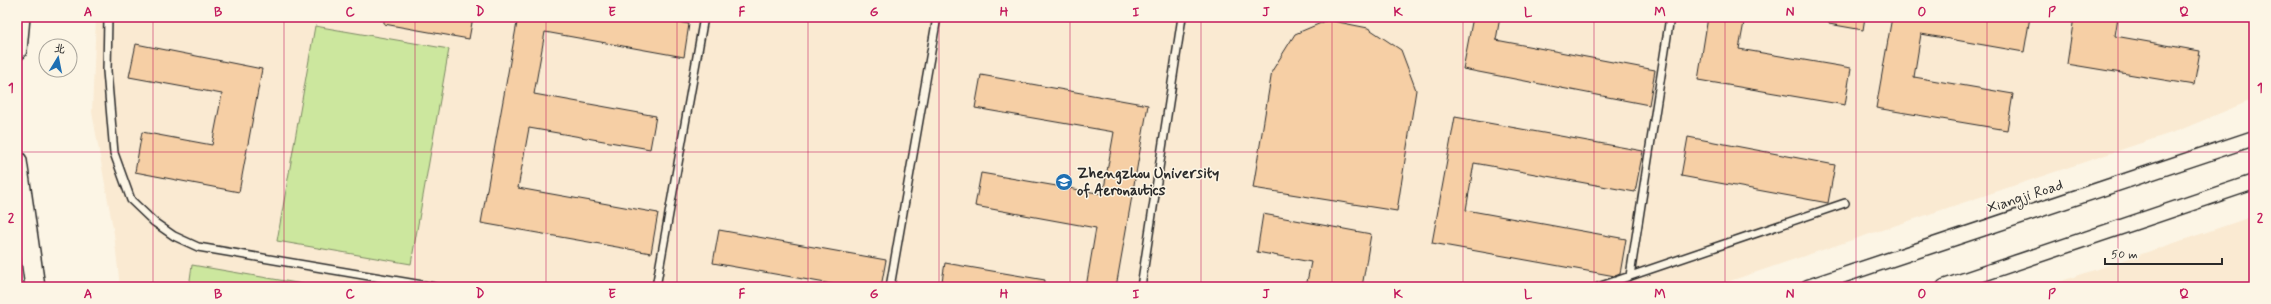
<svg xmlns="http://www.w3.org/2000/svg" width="2271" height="304" viewBox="0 0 2271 304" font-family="Mynerve,'LXGW WenKai TC',sans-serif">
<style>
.built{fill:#faead2}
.green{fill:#cce79e;stroke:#7c8964}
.building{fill:#f6cfa5;stroke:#2b2b2b}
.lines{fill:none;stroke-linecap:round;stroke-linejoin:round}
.service-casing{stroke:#2b2b2b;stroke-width:10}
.minor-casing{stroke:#2b2b2b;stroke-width:17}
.secondary-casing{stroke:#2b2b2b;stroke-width:22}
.service{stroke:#fcf5e5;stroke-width:7}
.minor{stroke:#fcf5e5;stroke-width:14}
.secondary{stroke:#fcf5e5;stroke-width:19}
.grid{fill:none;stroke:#c2185b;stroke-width:1;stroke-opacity:0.55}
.labels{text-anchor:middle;stroke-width:3;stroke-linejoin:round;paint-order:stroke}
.poi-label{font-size:15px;font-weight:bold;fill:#2b2b2b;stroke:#fcf5e5;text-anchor:start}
.street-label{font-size:15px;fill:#2b2b2b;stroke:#fcf5e5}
.neatline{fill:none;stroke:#c2185b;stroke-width:1.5}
.grid-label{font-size:13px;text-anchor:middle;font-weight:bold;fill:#c2185b}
</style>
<rect width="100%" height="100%" fill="#fcf5e5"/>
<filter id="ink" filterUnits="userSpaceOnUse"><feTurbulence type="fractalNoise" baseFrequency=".025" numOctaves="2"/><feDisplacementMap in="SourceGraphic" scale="8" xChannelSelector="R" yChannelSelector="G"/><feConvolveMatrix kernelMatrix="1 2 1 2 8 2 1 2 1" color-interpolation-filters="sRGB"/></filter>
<g filter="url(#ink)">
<!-- built -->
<path class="built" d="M96,17H2254V99L2180,130L1712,287H120L114,234L92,112Z
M2254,216V287H2044Z"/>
<!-- green -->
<path class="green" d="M315,26L449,49L411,264L277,241Z
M192,265L320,287H189Z"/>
<!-- building -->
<path class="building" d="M384,17H473L469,39L384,24Z
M518,17H650L689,24L684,57L545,32L534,94L656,116L650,149L529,128L518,188L658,213L651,253L481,223Z
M1473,17H1500L1496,40L1655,70L1649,105L1463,69Z
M1708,17H1745L1739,49L1851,68L1845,105L1698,80Z
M1829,17H1865L1863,30L1829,24Z
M1892,17H2030L2024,52L1921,34L1914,77L2013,94L2007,130L1876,108Z
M2074,17H2118L2115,36L2200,51L2194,85L2067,64Z
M1328,20L1368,28L1401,50L1416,90L1397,211L1253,188L1272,71L1295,34Z
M136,44L262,69L239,192L135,172L142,132L212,145L222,94L129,77Z
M981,75L1148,105L1116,287H1086L1096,228L975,206L981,173L1103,194L1114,132L975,108Z
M1455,117L1643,151L1635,192L1474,163L1466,210L1626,239L1620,274L1615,276L1432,243Z
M1688,137L1835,165L1828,203L1681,176Z
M1263,214L1371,234L1362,287H1306L1311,262L1257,252Z
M719,230L886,260L881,287H848L713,263Z
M945,263L1045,280L1044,287H941Z"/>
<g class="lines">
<!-- service casing -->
<g class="service-casing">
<path id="service" d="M108,17L107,71L114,153L131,200L154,222L174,236L198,247L434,287
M1630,276L1670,17
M656,287L704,17
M890,287L937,17
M1141,287L1182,17
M1598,287L1845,203"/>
</g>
<!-- minor casing -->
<g class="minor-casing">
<path id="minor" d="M1808,287L2254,138
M1944,287L2254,182"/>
</g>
<!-- secondary casing -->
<g class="secondary-casing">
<path id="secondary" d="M17,50L20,17
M17,161L35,287"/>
</g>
<!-- service -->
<use href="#service" class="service"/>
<!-- minor -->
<use href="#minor" class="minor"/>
<!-- secondary -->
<use href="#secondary" class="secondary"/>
</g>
</g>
<!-- grid -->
<path class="grid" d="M153,17V287M284,17V287M415,17V287M546,17V287M677,17V287M808,17V287M939,17V287M1070,17V287M1201,17V287M1332,17V287M1463,17V287M1594,17V287M1725,17V287M1856,17V287M1987,17V287M2118,17V287M17,152H2254"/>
<!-- icons -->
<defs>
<g id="university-disc" transform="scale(0.9)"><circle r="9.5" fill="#1f6fb2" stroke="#fcf5e5"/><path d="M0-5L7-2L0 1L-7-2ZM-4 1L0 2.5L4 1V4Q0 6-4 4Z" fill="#fff"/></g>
</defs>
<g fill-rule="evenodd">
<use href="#university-disc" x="1064" y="182"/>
</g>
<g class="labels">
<!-- poi labels -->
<g class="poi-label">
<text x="1077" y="178">Zhengzhou University<tspan x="1077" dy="17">of Aeronautics</tspan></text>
</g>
<!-- street labels -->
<g class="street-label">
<text transform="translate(2025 196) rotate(-18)" y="5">Xiangji Road</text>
</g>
</g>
<!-- margin -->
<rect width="2271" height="304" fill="none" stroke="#fcf5e5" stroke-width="44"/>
<!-- north arrow -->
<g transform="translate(58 58) rotate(10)"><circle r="19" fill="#fcf5e5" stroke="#a8a49b"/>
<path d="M0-3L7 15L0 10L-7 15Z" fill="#1f6fb2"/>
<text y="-6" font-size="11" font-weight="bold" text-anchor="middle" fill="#2b2b2b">北</text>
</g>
<!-- scale -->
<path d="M2105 258v6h117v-6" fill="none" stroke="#2b2b2b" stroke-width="2"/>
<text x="2111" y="258" font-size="12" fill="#2b2b2b" stroke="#fcf5e5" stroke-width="3" paint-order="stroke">50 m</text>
<rect x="22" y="22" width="2227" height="260" class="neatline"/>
<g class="grid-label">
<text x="88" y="16">A</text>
<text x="218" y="16">B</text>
<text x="350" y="16">C</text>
<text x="480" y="16">D</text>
<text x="612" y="16">E</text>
<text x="742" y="16">F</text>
<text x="874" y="16">G</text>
<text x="1004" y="16">H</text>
<text x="1136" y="16">I</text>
<text x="1266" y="16">J</text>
<text x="1398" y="16">K</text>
<text x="1528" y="16">L</text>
<text x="1660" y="16">M</text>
<text x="1790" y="16">N</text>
<text x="1922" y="16">O</text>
<text x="2052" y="16">P</text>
<text x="2184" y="16">Q</text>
<text x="11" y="92">1</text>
<text x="2260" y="92">1</text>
<text x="11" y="222">2</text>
<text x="2260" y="222">2</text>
<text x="88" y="298">A</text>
<text x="218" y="298">B</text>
<text x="350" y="298">C</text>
<text x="480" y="298">D</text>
<text x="612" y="298">E</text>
<text x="742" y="298">F</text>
<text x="874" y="298">G</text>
<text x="1004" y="298">H</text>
<text x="1136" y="298">I</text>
<text x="1266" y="298">J</text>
<text x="1398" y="298">K</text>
<text x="1528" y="298">L</text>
<text x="1660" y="298">M</text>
<text x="1790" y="298">N</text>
<text x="1922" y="298">O</text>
<text x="2052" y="298">P</text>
<text x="2184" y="298">Q</text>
</g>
</svg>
